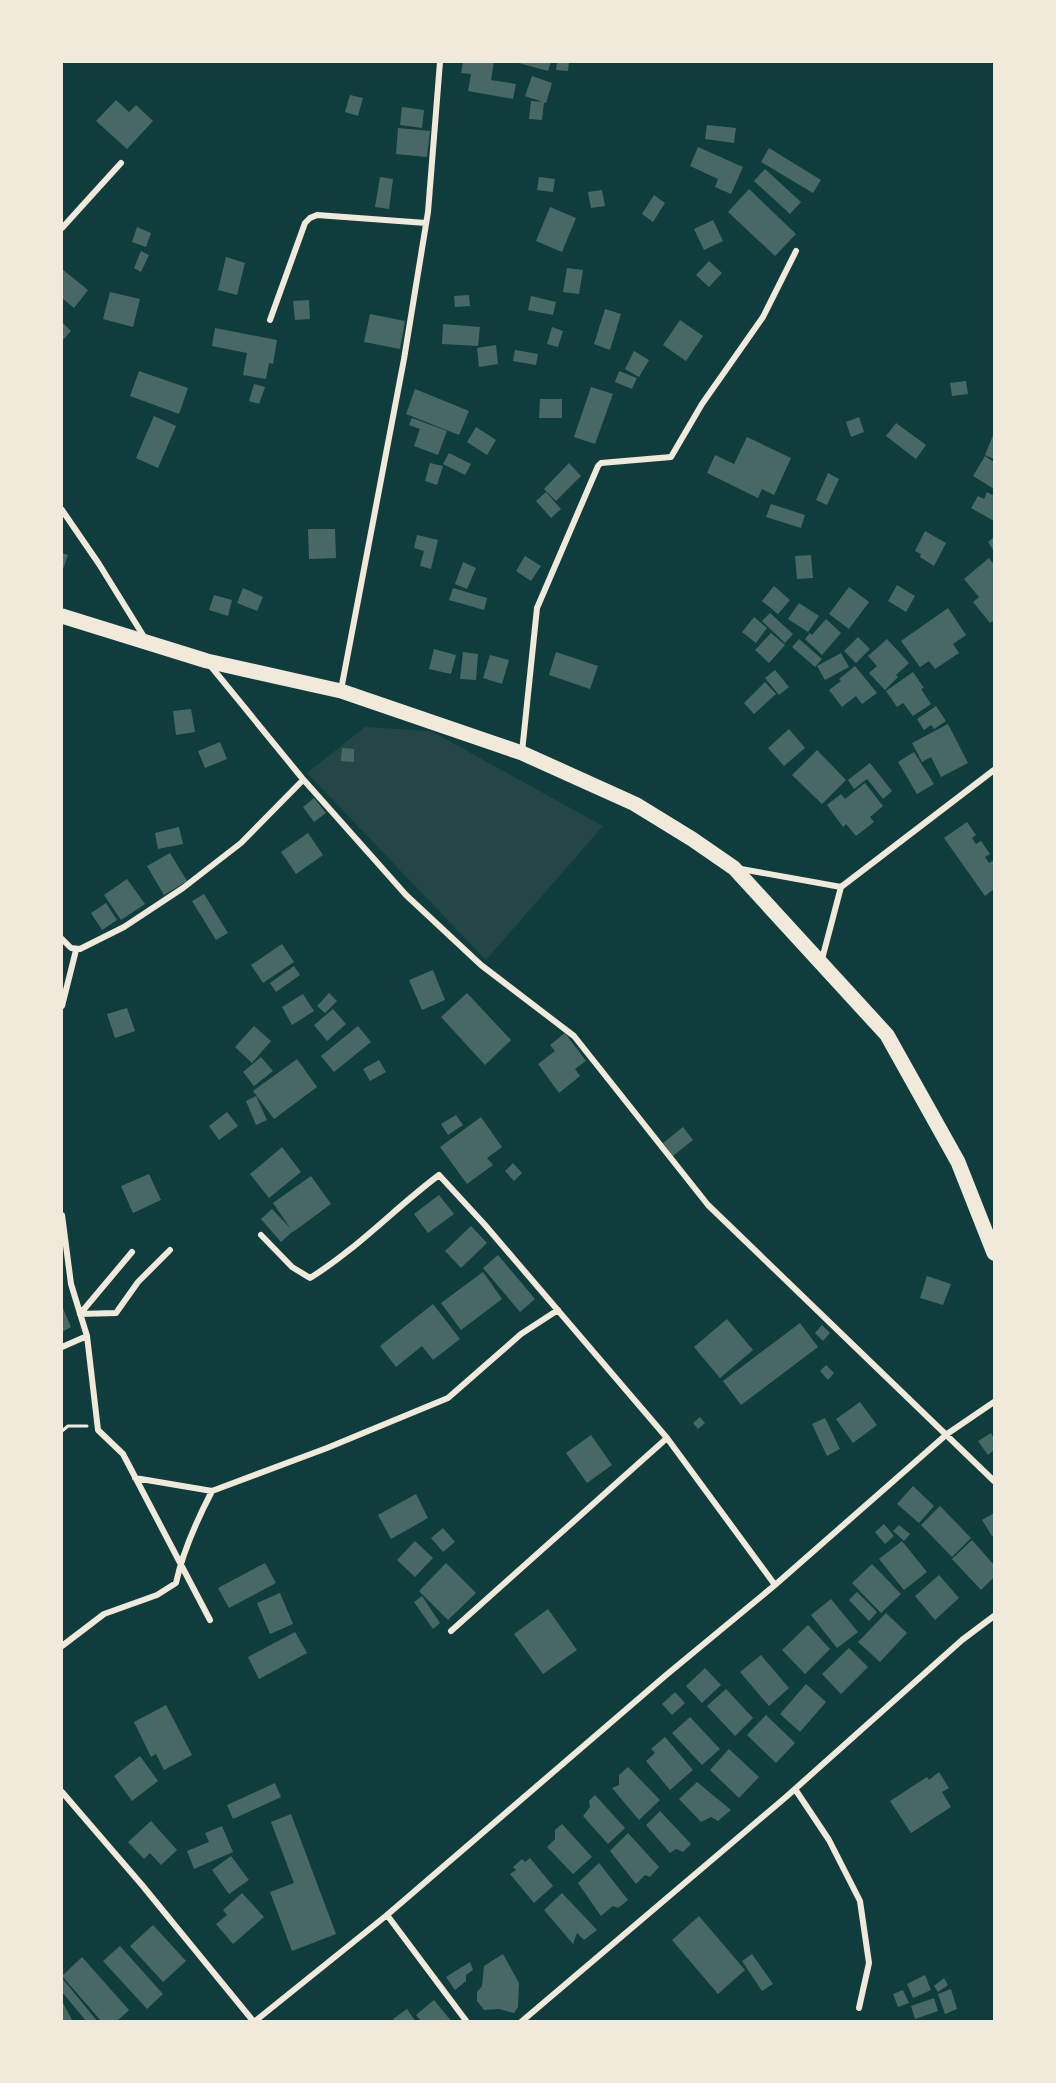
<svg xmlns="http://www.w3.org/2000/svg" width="1056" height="2083" viewBox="0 0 1056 2083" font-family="Ubuntu,sans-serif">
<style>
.green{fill:#244646}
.building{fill:#486865}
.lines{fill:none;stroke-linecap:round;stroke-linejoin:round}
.path{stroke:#f1e9da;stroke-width:3}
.minor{stroke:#f1e9da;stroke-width:6}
.primary{stroke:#f1e9da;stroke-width:15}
</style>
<rect width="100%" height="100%" fill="#0f3d3e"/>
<!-- green -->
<path class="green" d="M365,727L431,731L603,826L486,960L307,773Z"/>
<!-- building -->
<path class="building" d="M463,62H494L491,80L516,84L513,99L468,91L471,74L461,73Z
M515,62H551L548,71Z
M557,62H569L568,71L556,70Z
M532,76L552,83L546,103L525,96Z
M350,95L363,98L358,116L345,112Z
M116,100L129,112L136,105L153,121L127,149L96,121Z
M531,101L544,102L542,120L529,119Z
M402,107L424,110L422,128L400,125Z
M707,125L736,128L734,143L705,139Z
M398,128L430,131L427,157L396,154Z
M698,147L743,167L731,194L715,187L718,179L690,166Z
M769,148L821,180L813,193L761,162Z
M765,169L801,202L790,214L754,181Z
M380,177L393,179L389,209L375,207Z
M539,177L555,179L553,192L537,190Z
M749,189L796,234L775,256L728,212Z
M602,190L605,206L591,208L588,192Z
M654,195L665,203L653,222L642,214Z
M550,207L576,218L562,252L536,241Z
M713,220L723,241L704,250L694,229Z
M137,227L151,233L146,247L132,242Z
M141,251L149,255L141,272L134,268Z
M226,257L245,263L237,295L218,290Z
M709,261L722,273L709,287L696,275Z
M567,268L583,270L579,294L563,292Z
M62,269L88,290L74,308L62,298Z
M110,292L140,299L133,327L103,319Z
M469,295L470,306L455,307L454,296Z
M531,296L556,302L553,315L528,310Z
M309,300L310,319L295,320L293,301Z
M605,309L621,314L610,350L594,344Z
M370,314L405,321L400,349L364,342Z
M680,320L703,336L686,361L663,345Z
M62,322L71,331L62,341Z
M443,324L480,327L478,346L442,344Z
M552,327L563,331L558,347L547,344Z
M215,328L277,340L273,364L269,363L266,379L243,375L247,353L212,346Z
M496,345L498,364L479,367L477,348Z
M515,350L538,354L536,365L513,361Z
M634,351L649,360L639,377L625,369Z
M139,371L188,388L179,414L130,396Z
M619,371L637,378L632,389L615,382Z
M966,381L968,394L952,396L950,383Z
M254,384L265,387L259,404L249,401Z
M591,387L613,394L595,444L574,437Z
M415,389L469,411L459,435L406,414Z
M540,399H562V418H539Z
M154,416L176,426L158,468L136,458Z
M859,417L864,432L851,437L846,422Z
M412,418L447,431L438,455L414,446L420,429L409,425Z
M896,423L926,445L916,459L886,436Z
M476,427L496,440L487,455L467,442Z
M994,433V459L985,455Z
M747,437L791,458L774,495L762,489L758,498L707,473L715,455L734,464Z
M449,453L471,464L465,475L443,464Z
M985,456L994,462V489L973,476Z
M430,463L443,466L437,485L425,481Z
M569,463L581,476L556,501L544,489Z
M828,473L839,479L827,505L816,500Z
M546,492L561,509L551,518L536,501Z
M987,492L994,496V521L971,508L978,496L984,499Z
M771,504L805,515L801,528L766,517Z
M308,529H335L336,558L309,559Z
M925,531L946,543L934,566L920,557L921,554L915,551Z
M417,535L438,540L431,569L420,566L424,551L414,548Z
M994,537V551L988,542Z
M62,553L68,555L62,572Z
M811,555L813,578L797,579L795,556Z
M525,556L541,566L531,581L516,571Z
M989,558L994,565V620L990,623L973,602L979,597L964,579Z
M463,562L476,568L467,589L455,584Z
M897,585L915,596L906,612L888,601Z
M774,586L790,600L778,614L762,601Z
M849,587L869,602L849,629L829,614Z
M243,588L263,597L257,611L237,603Z
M453,588L487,598L484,610L449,600Z
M214,595L232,600L228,616L209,610Z
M799,603L819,616L808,632L788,619Z
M948,608L966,635L953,644L959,653L935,669L929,661L920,667L901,641Z
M770,613L793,634L785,643L762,621Z
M754,617L767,628L756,643L742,632Z
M826,619L841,633L822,655L805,639L810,633L812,635Z
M771,633L785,645L769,663L755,650Z
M858,637L870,649L856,663L844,651Z
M799,639L822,659L815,667L792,647Z
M887,639L909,663L896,675L898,677L885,690L869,673L877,666L868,656Z
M434,649L456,655L451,674L429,669Z
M463,652L478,654L476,680L460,679Z
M556,652L598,666L590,689L549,675Z
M841,653L849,667L825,680L817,666Z
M490,655L509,660L502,684L483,678Z
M855,666L877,693L862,704L856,696L842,707L829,690L841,681L839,679Z
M775,670L789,687L779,695L765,678Z
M913,672L924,688L921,689L931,704L913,716L903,703L897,707L886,691Z
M765,682L776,694L754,714L744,703Z
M936,706L946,721L934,729L931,725L924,730L917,719Z
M191,709L195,732L176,735L173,711Z
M948,724L968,763L941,777L931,757L922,762L912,743Z
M789,729L805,748L784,766L768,748Z
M220,742L227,759L205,768L198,751Z
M342,748L354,749V762L341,761Z
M817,750L846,780L822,804L792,775Z
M914,752L934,784L917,794L898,762Z
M870,763L892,791L883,799L867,779L854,789L848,780Z
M865,783L883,806L870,817L874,822L856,836L846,824L843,827L827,805L841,794L845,799Z
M314,798L326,813L314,822L303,807Z
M967,822L976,835L972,838L976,844L981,841L990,854L985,857L989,863L994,860V889L985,896L944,838Z
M179,827L183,844L158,849L155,833Z
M308,833L323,855L296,874L281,852Z
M170,853L187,881L164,895L147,866Z
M127,879L145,904L121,920L104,895Z
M204,894L228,933L216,940L192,901Z
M106,903L117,920L102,930L91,913Z
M282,944L294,962L263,983L251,965Z
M294,966L300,975L276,992L270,983Z
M433,970L445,1000L422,1010L409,980Z
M329,993L337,1001L325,1013L317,1006Z
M467,993L511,1040L485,1065L441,1017Z
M303,994L314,1011L292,1025L282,1007Z
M127,1008L135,1031L115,1038L107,1014Z
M333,1009L346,1024L327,1041L314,1025Z
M254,1026L271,1041L252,1063L235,1047Z
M358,1026L371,1042L334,1072L321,1056Z
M565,1033L586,1061L575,1069L580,1076L559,1093L538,1064L555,1051L550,1045Z
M261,1057L273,1071L254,1086L243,1072Z
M297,1059L317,1087L274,1119L253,1091Z
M379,1060L386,1072L370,1081L363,1069Z
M256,1096L267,1120L256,1125L246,1101Z
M227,1112L238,1126L219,1140L209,1126Z
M456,1115L463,1125L448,1135L441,1124Z
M481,1117L502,1147L487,1158L493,1165L467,1184L440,1147Z
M683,1127L693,1140L673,1156L663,1143Z
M282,1147L301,1172L269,1198L250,1174Z
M513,1163L522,1173L514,1181L505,1171Z
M149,1174L161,1200L133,1213L121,1186Z
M311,1176L331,1204L293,1232L273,1203Z
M439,1195L454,1214L428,1233L414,1214Z
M272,1209L293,1231L281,1242L261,1219Z
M471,1226L487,1243L461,1268L445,1251Z
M498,1255L535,1299L520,1312L483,1268Z
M483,1272L502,1299L461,1330L441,1303Z
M927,1276L951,1284L943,1305L920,1298Z
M433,1304L460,1339L433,1360L422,1346L396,1367L380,1346Z
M62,1306L71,1327L62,1332Z
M727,1319L753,1350L720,1378L694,1347Z
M800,1323L818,1347L741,1405L723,1381Z
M822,1325L830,1333L823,1341L815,1333Z
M826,1365L834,1373L828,1380L820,1371Z
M860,1402L877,1425L853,1443L836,1419Z
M700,1417L705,1423L698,1429L693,1423Z
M825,1418L840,1449L827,1456L812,1424Z
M991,1433L994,1439V1450L988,1455L978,1441Z
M591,1435L612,1465L587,1483L566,1453Z
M913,1486L934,1506L919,1523L897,1504Z
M416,1494L428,1518L391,1539L378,1515Z
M940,1506L971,1538L952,1557L921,1525Z
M994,1513V1535L992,1536L982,1520Z
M884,1524L894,1536L885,1544L875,1532Z
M899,1525L910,1534L904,1541L893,1531Z
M443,1528L455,1542L443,1552L431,1538Z
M972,1540L994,1565V1577L981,1590L952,1559Z
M415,1541L433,1558L415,1577L397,1560Z
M902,1541L927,1572L904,1590L879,1559Z
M265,1563L276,1583L229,1608L218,1588Z
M446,1563L476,1593L448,1620L419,1591Z
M872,1564L901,1594L881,1613L852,1583Z
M939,1575L959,1598L935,1620L915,1596Z
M857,1592L877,1612L869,1621L849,1600Z
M280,1593L293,1624L270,1634L257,1603Z
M422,1596L440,1623L433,1629L414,1602Z
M831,1599L858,1632L837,1648L811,1615Z
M548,1609L577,1650L543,1674L514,1634Z
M886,1613L907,1633L880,1662L858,1642Z
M808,1625L830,1649L805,1674L782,1650Z
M295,1632L307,1653L259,1679L248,1657Z
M849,1648L868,1667L841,1694L822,1674Z
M761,1655L789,1688L769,1706L740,1672Z
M705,1668L721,1685L702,1703L686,1686Z
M806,1684L826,1702L800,1732L780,1714Z
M726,1689L753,1718L735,1736L707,1706Z
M675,1692L685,1703L672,1715L662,1704Z
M166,1705L192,1755L164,1770L156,1754L151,1757L134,1722Z
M766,1715L795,1743L776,1763L747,1735Z
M690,1717L720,1749L702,1765L672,1733Z
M665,1737L693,1770L670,1790L646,1761L655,1753L651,1749Z
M729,1749L759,1777L739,1798L710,1770Z
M140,1756L158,1781L132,1801L114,1776Z
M628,1767L660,1800L639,1820L612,1788L619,1785V1775Z
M939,1772L949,1788L942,1792L951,1807L911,1833L890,1801L927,1777L929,1780Z
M697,1782L731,1810L718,1821L711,1817L701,1822L679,1799Z
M275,1783L281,1797L233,1819L227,1805Z
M595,1795L625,1828L608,1844L583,1816L590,1807L589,1801Z
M660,1811L691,1844L683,1852L676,1849L670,1853L646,1825Z
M291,1814L336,1934L292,1951L270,1892L294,1883L271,1822Z
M151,1821L177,1850L161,1865L150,1853L144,1859L128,1842Z
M562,1824L592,1857L573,1874L547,1847L555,1839V1830Z
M222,1826L233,1852L194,1869L187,1851L209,1842L205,1833Z
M628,1833L659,1867L650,1877L645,1875L636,1884L610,1851Z
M231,1856L249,1880L229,1894L212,1870Z
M530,1858L553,1886L534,1903L510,1874L516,1870L513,1867L522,1859L525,1862Z
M599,1863L628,1900L618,1908L613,1906L601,1916L578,1883Z
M242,1893L264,1917L233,1944L216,1924L227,1915L223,1910Z
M562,1893L597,1930L584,1940L577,1933L573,1944L544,1910Z
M699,1916L745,1970L718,1994L672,1940Z
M153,1925L186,1961L163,1982L130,1946Z
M120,1946L163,1994L147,2009L103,1961Z
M503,1954L519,1983L518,2007L514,2013L499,2009L484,2010L477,2001V1992L482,1986L484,1966Z
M752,1954L773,1984L762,1991L742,1961Z
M82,1957L129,2010L116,2022H102L62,1976Z
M470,1962L473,1970L466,1975V1981L455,1990L446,1977Z
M925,1975L931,1990L913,1998L907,1984Z
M62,1978L98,2022H87L62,1992Z
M944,1978L948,1985L938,1992L934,1986Z
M951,1989L957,2009L945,2014L938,1994Z
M903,1990L909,2003L898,2007L893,1994Z
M934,1998L938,2011L915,2019L911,2006Z
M434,2000L452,2022H422L416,2015Z
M62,2001L73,2022H62Z
M407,2009L416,2022H395L393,2019Z"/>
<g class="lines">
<!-- path -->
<path class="path" d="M62,1431L68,1426H87"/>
<!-- minor -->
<path class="minor" d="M62,228L121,163
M270,320L305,223L310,218L317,215L426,223
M62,510L99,564L146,640
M209,664L302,778L406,895L481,965L574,1036L708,1205L994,1481
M341,690L404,359L428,212L440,62
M522,752L537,608L598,466L601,463L671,457L702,404L763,317L796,251
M741,869L841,887
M62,939L71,948L80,949L124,927L183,888L241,843L303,780
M821,963L841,887L994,770
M62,1006L76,950
M62,1215L71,1284L87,1336L98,1430L123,1454L210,1620
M261,1235L292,1267L310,1278C357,1249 395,1208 439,1175L485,1225L667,1438L775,1585
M132,1252L80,1314L116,1313L138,1282L170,1250
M62,1347L87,1336
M135,1478L212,1491L327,1448L448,1398L521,1334L558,1310
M451,1631L667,1438
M62,1646L104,1614L157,1595L176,1583C183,1550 197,1520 212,1491
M795,1789L829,1840L860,1901L869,1963L859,2008
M62,1792L142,1885L254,2022
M387,1915L467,2022
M254,2022L387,1915L665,1676L775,1585L947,1434L994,1402
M521,2022L786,1797L962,1640L994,1616"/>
<!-- primary -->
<path class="primary" d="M62,616L207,661L341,691L522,753L635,804L692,839L734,868L887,1035L958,1162L994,1253"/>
</g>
<!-- border -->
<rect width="1056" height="2083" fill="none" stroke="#f1e9da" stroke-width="126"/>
</svg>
